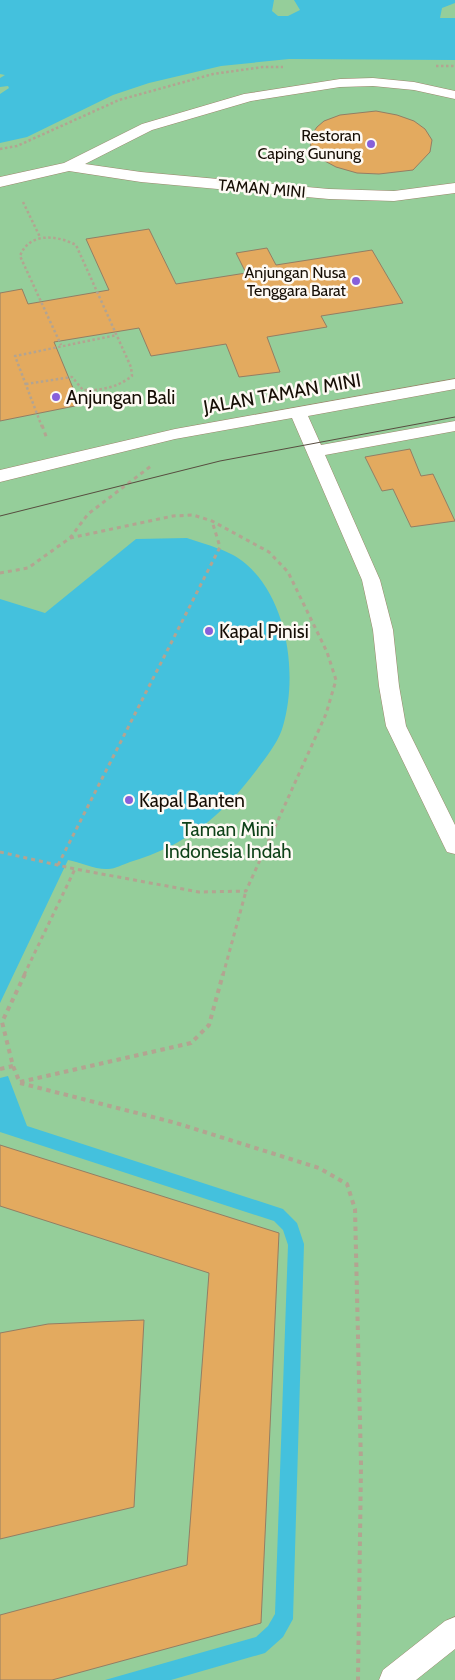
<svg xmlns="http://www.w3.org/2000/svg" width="455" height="1680" viewBox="0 0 455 1680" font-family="Cabin,sans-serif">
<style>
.green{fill:#95ce9a}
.water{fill:#44c1dd}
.building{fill:#e3aa5f;stroke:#937e64}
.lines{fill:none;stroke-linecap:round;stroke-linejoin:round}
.service-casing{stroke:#9c866c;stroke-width:1}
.path-far2{stroke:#b3a491;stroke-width:2.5;stroke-dasharray:2.5 2.5;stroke-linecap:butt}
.path-far1{stroke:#b3a491;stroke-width:3;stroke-dasharray:4 4;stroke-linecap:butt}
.path{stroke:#b3a491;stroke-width:4;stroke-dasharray:4.5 4.5;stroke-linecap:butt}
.service{fill:#fff;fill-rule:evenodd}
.tram{stroke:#574c3f;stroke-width:1}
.poi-dot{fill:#8760da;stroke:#fefaf4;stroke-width:2}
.labels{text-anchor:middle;stroke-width:5;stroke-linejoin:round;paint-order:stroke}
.far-poi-label{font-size:16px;fill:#160e05;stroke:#fefaf4;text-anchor:end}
.far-street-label{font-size:16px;fill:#160e05;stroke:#fefaf4}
.street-label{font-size:19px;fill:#160e05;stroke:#fefaf4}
.poi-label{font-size:19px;fill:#160e05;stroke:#fefaf4;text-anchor:start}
.park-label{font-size:19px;fill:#0f4219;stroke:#fefaf4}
</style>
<rect width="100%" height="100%" fill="#fdead3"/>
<!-- green -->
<path class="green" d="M0,0H455V1680H0Z"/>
<!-- water -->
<path class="water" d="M0,0H274L272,11L278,16H288L300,10L294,0H455V3L442,8L440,18H455V60L289,59L221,66L149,83L113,95L27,137L0,143V94L9,88L8,86L0,87V78L5,75L0,74Z
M187,538C206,545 231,550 246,564C288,600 298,675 283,726C279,741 267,756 258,768C223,815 187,845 130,862C124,864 115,869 108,869C96,870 80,862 68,860L0,1003V599L45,613L136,539Z
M8,1076L27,1126L283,1209L297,1223L304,1244L293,1619L283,1637L265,1653L171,1680H105L256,1637L268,1626L275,1614L288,1245L283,1230L274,1221L0,1132V1078Z"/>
<!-- building -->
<path class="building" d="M376,111L397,115L414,121L425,129L432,140L430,152L413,170L379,174L357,173L336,167L321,159L311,148L310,137L317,127L324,121L340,115Z
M149,229L176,284L246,273L236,253L267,248L276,265L372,250L403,303L321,316L327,327L267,337L280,372L239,377L226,344L151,356L139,328L54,342L80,405L0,421V293L22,289L28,304L109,290L86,239Z
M410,449L421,476L433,474L455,521L411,527L393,489L382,491L365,457Z
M0,1145L279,1233L261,1623L52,1680H0V1615L187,1565L209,1273L0,1206Z
M144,1320L134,1507L0,1539V1333L48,1324Z"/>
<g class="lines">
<!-- service casing -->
<g class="service-casing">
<path id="service" d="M373,78L414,82L455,91V99L414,90L373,86L340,87L251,101L152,130L85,164L141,172L329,189L394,191L455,183V193L394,201L329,199L141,182L69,171L0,187V177L64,163L142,124L244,94L340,79Z
M455,379V389L308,416L321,445L455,421V431L325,455L380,580L393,630L399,686L406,726L455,825V854L447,852L444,846L386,726L379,686L373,630L362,580L292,418L175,439L0,482V470L175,429Z
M455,1617V1649L416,1680H379L383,1670L445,1621Z"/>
</g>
<!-- path-far2 -->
<path class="path-far2" d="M436,66H455
M0,149L17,146L119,100L213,74L263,67H283
M23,202L40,237
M26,384L72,377L83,390C101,391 118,387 132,376L131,367L76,245C57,235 29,232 20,256L61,345
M42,427L15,356L117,335"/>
<!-- path-far1 -->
<path class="path-far1" d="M42,425L47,439
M70,538L88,514L151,466
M0,573L28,568L70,538L173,516L193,515L212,521L269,552L288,572L327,652L336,680L326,714L246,891L199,892L75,869L0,852
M58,865L220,547L212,521
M24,975L75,869
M223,975L246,891"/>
<!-- path -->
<path class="path" d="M25,974L2,1022L13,1066L20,1083L176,1123L319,1168L347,1184L355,1209L361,1465L358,1680
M0,1069L13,1066
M20,1082L191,1043L209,1025L223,974"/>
<!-- service -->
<use href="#service" class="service"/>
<!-- tram -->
<path class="tram" d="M0,516L220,461L455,417"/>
</g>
<!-- markers -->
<g class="poi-dot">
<circle cx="371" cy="144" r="5"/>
<circle cx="356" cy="281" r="5"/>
<circle cx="56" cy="397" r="5"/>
<circle cx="209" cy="631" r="5"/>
<circle cx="129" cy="800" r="5"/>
</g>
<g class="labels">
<!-- far-poi labels -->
<g class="far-poi-label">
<text x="361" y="141">Restoran<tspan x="361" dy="18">Caping Gunung</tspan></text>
<text x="346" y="278">Anjungan Nusa<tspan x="346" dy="18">Tenggara Barat</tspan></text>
</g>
<!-- far-street labels -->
<g class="far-street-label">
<text transform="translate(262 188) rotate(5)" y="6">TAMAN MINI</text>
</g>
<!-- street labels -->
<g class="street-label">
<text transform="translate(282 393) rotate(-10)" y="7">JALAN TAMAN MINI</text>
</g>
<!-- poi labels -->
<g class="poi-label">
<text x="66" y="404">Anjungan Bali</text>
<text x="219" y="638">Kapal Pinisi</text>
<text x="139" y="807">Kapal Banten</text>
</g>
<!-- park labels -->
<g class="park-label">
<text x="228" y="836">Taman Mini<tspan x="228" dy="22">Indonesia Indah</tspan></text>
</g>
</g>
</svg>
